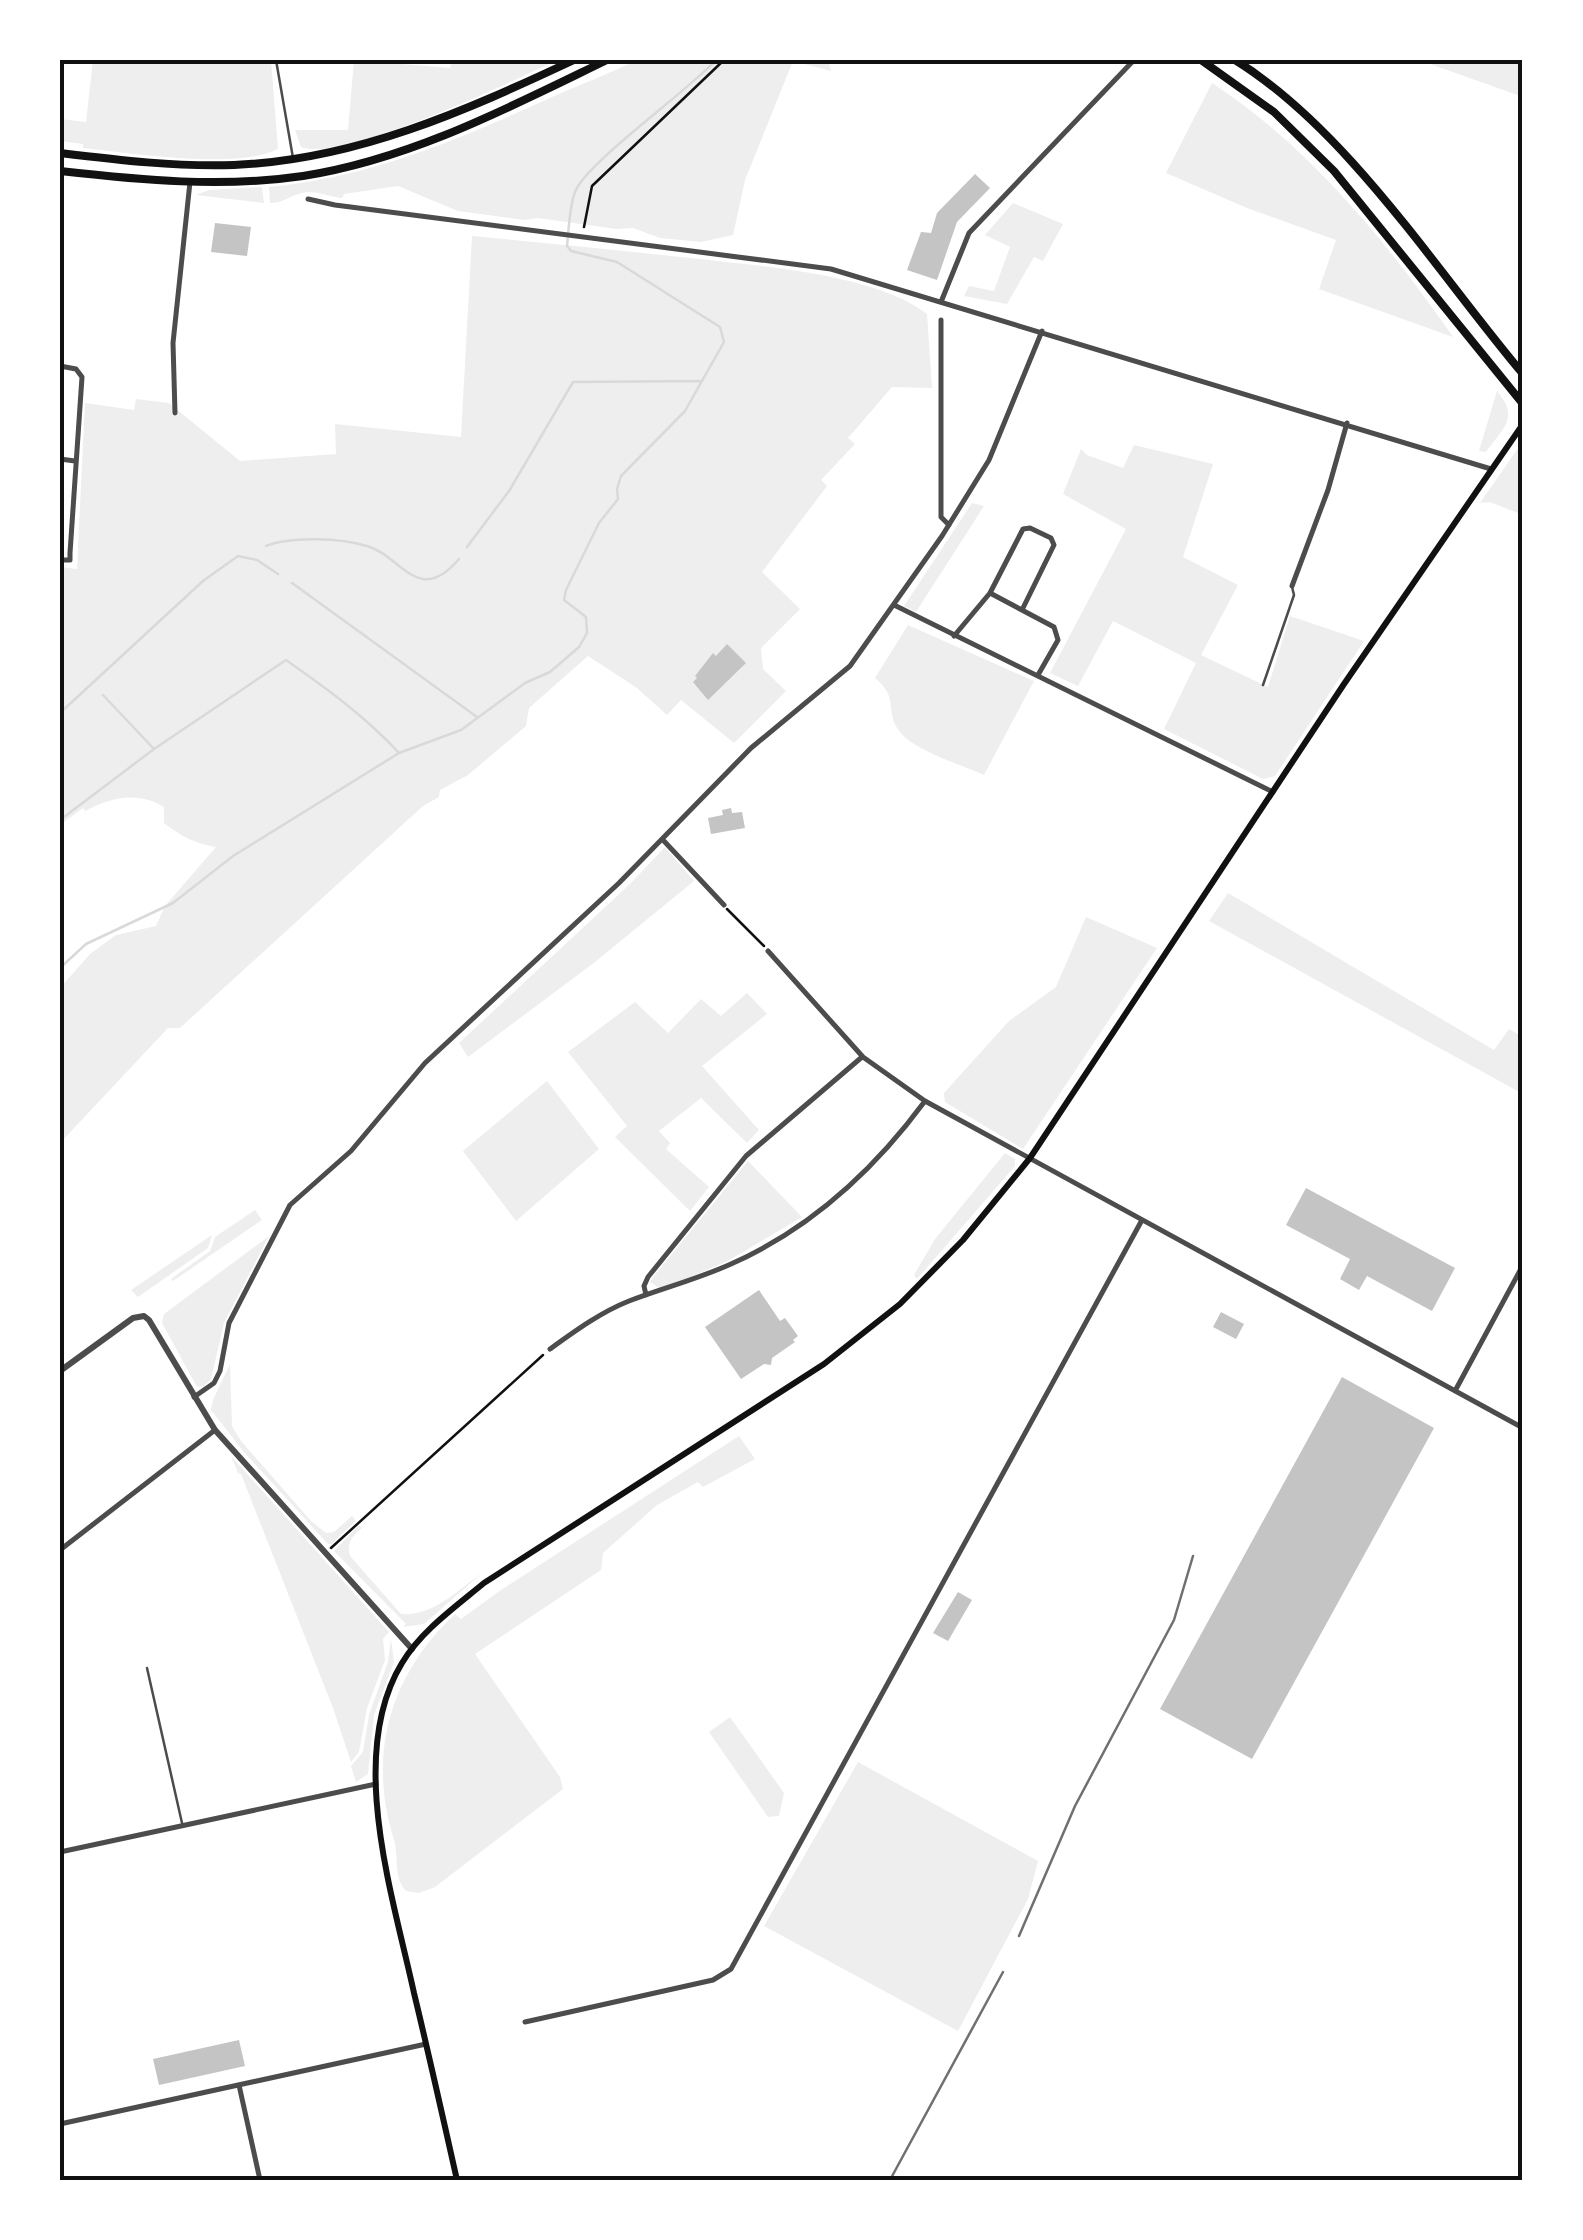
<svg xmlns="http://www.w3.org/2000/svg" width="1583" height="2240" viewBox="0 0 1583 2240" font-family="'DM Sans',sans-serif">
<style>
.green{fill:#eee}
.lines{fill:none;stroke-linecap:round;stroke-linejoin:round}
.stream{stroke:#d9d9d9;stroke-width:2.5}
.building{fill:#c4c4c4}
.path{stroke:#111;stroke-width:2.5}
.service{stroke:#4c4c4c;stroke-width:2.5}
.minor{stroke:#4c4c4c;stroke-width:5}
.tertiary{stroke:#4c4c4c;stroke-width:6}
.secondary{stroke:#111;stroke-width:6}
.primary{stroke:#111;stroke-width:8}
.rail{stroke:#707070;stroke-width:2.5}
.neatline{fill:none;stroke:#111;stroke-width:4}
</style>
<rect width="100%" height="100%" fill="#fff"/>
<!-- green -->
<path class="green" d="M93,60H271L278,149C238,170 130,153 83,148V144L60,141V119L86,122Z
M354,60L450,68L452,60H557C514,81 341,163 301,147L295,130H348Z
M637,60H828L831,71L793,61L745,180L733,235L701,242L660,238L633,228L616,229L538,218L525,220L458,211L398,186L344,194L342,198C332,197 319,192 309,192C294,192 284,204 270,203L269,187C371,177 460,139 552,97C581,84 609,74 637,60Z
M1419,60H1523V97Z
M1212,83C1309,146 1387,242 1453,337L1319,289L1336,240L1247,208L1166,173Z
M262,187L264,203L196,195L209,190Z
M1013,203L1063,224L1043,261L1034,257L1007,304L964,296L969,286L994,291L1010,247L985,235Z
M472,236C548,243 624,251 700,259C766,267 874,274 927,314L932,388L892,387L848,438L855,444L821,480L827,486L762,572L800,609L761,648L763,669L786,691L734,743L681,700L667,715L637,688L588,656L529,708L526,726L468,775L440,790L439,797L423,806L180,1028H168L60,1143V988L90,954L116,935L156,926L165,906L216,847C194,843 182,837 164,823V807C138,791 111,797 85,811L83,808L60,825V567L77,569L85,403L134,410L136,399L169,403L240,461L336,454L335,424L461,437Z
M1497,391C1520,418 1503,428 1486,452L1479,451Z
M1523,441V515L1490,502L1480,503Z
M1134,445L1213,464L1183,557L1238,585L1201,655L1268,687L1290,616L1364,641L1275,776L1263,779L1164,729L1196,663L1113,621L1078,686L1050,673L1126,529L1063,494L1081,449L1087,455L1123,468Z
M972,503L984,506L916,612L904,606Z
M908,625L1034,681L984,775C962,765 915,751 900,732C884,712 900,698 875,678Z
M665,847L694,881L595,962L468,1057L459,1043L631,883Z
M1228,893L1494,1050L1509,1029L1523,1037V1094L1209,921Z
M1086,917L1157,948L1023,1149L945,1102L944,1093L1009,1021L1056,987Z
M747,993L767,1014L702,1066L759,1130L747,1143L701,1098L659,1131L670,1143L666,1149L709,1187L690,1211L615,1137L627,1126L568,1052L635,1002L668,1033L701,999L721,1016Z
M547,1081L599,1149L516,1221L463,1151Z
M1005,1153L1015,1159V1166L917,1279L914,1275L935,1239Z
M748,1161L802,1217L726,1262L661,1289L650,1282L653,1277Z
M255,1210L262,1220L173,1281L171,1279L210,1251L215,1237Z
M212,1235L208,1248L138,1297L131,1290Z
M269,1236L224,1323L211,1379L204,1386L197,1387L162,1323L164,1314Z
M230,1364L232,1426L241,1441L311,1521L326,1533L334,1532L352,1516L356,1521L331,1544H328L243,1451L211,1410L213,1400Z
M739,1436L755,1459L703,1487L698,1482L657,1505L603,1553L601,1570L475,1654L560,1777L563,1789L435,1887L419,1893L406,1891C393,1877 399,1857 394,1840C367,1754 390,1675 455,1614L461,1619L501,1590Z
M231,1456L389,1632L383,1639L385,1660L367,1708L359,1752L351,1762L333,1708L241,1474L238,1473Z
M359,1525L362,1528C352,1537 346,1542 350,1556L401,1614C432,1617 458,1590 482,1573L424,1624L403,1627L406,1624L334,1551Z
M391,1639L394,1662L374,1715L368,1774L356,1782L351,1766L363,1752L369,1715L388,1662Z
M730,1717L784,1793L779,1816L768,1817L709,1732Z
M858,1762L1038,1861L1028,1899L958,2031L764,1926Z"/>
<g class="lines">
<!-- stream -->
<path class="stream" d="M266,546C291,536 341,538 367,546C402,556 418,607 459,559
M467,547L509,491L573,382L700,381
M292,583L477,717
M103,695L154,749
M60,713L203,581L238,556L257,560L278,574
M60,820L154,749L286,660C326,688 366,717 399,753
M60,968L86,944L173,903L233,856L399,753L461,730L525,683L550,672L579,647L587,633L586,617L564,600L566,590L599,523L618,499L617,489L621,476L685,411L724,342L720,327L617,262L571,251L567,246C569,229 569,208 575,192C585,164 689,90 716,60"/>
</g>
<!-- building -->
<path class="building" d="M975,174L990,188L957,222L937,280L907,270L921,232L931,233L937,213Z
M215,223L251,227L247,256L211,252Z
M727,644L746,663L708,700L693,682L697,678L695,676L713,653L716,656Z
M731,808L732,813L742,812L745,828L711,834L708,818L723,815L722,810Z
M1306,1188L1455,1268L1432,1311L1367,1276L1359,1290L1340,1279L1350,1259L1286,1225Z
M759,1290L780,1321L785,1318L798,1336L793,1340L795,1342L772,1358L771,1365L764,1364L741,1379L705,1327Z
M1221,1312L1244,1324L1236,1339L1213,1327Z
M1342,1377L1434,1428L1252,1759L1160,1709Z
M958,1592L972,1600L948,1641L933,1633Z
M239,2040L245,2066L159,2085L153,2059Z"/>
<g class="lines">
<!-- path -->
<path class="path" d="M584,227L592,186L724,60
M727,909L764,946
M331,1548L543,1355"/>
<!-- service -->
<path class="service" d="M276,60L293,158
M1263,685L1294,595L1292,587
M147,1668L182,1823"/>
<!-- minor -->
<path class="minor" d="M308,199L335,205L831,269L1491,469
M941,302L969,233L1134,60
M941,320V517L949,525
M60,366L76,369L82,377L70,553V560H60
M175,413L173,343L190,182
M60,459L75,461
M1292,586L1328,490L1347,423
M990,593L1023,529L1030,528L1051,538L1054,545L1022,610
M894,605L1273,792
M954,636L990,593L1054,627L1058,640L1038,675
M663,840L724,905
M768,951L863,1057L925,1101L1523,1428
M646,1295L644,1286L648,1277L746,1156L862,1057
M550,1349C575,1331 601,1312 629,1301C663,1288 698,1279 731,1264C810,1229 874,1170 925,1101
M1455,1391L1523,1265
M194,1397L214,1383L220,1371L229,1323L290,1205L351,1151L425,1063L619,883L751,748L850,666L942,536L989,460L1042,331
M60,1550L215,1430
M60,1852L376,1784
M525,2022L713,1980L731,1969L1142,1220
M239,2085L260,2180
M60,2124L426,2044"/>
<!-- tertiary -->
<path class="tertiary" d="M60,1371L133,1318L144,1316L149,1320L215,1430L412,1649"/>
<!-- secondary -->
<path class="secondary" d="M457,2180C443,2118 429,2055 414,1993C393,1896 346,1755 402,1663C421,1631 455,1607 484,1583L824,1364L900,1304L963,1240L1030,1158L1344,684L1523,424"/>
<!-- primary -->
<path class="primary" d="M1201,60L1274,112L1334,171L1523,404
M1235,60C1348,130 1437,272 1523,374
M60,153C118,160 176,167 234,165C356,160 465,111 574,60
M60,171C140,180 222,188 303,176C411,159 510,107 607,60"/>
<!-- rail -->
<path class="rail" d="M1019,1936L1075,1806L1174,1620L1193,1556
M890,2180L1003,1972"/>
</g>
<!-- border -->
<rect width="1583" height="2240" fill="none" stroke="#ffffff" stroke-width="125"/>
<rect x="62" y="62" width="1458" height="2116" class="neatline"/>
</svg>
